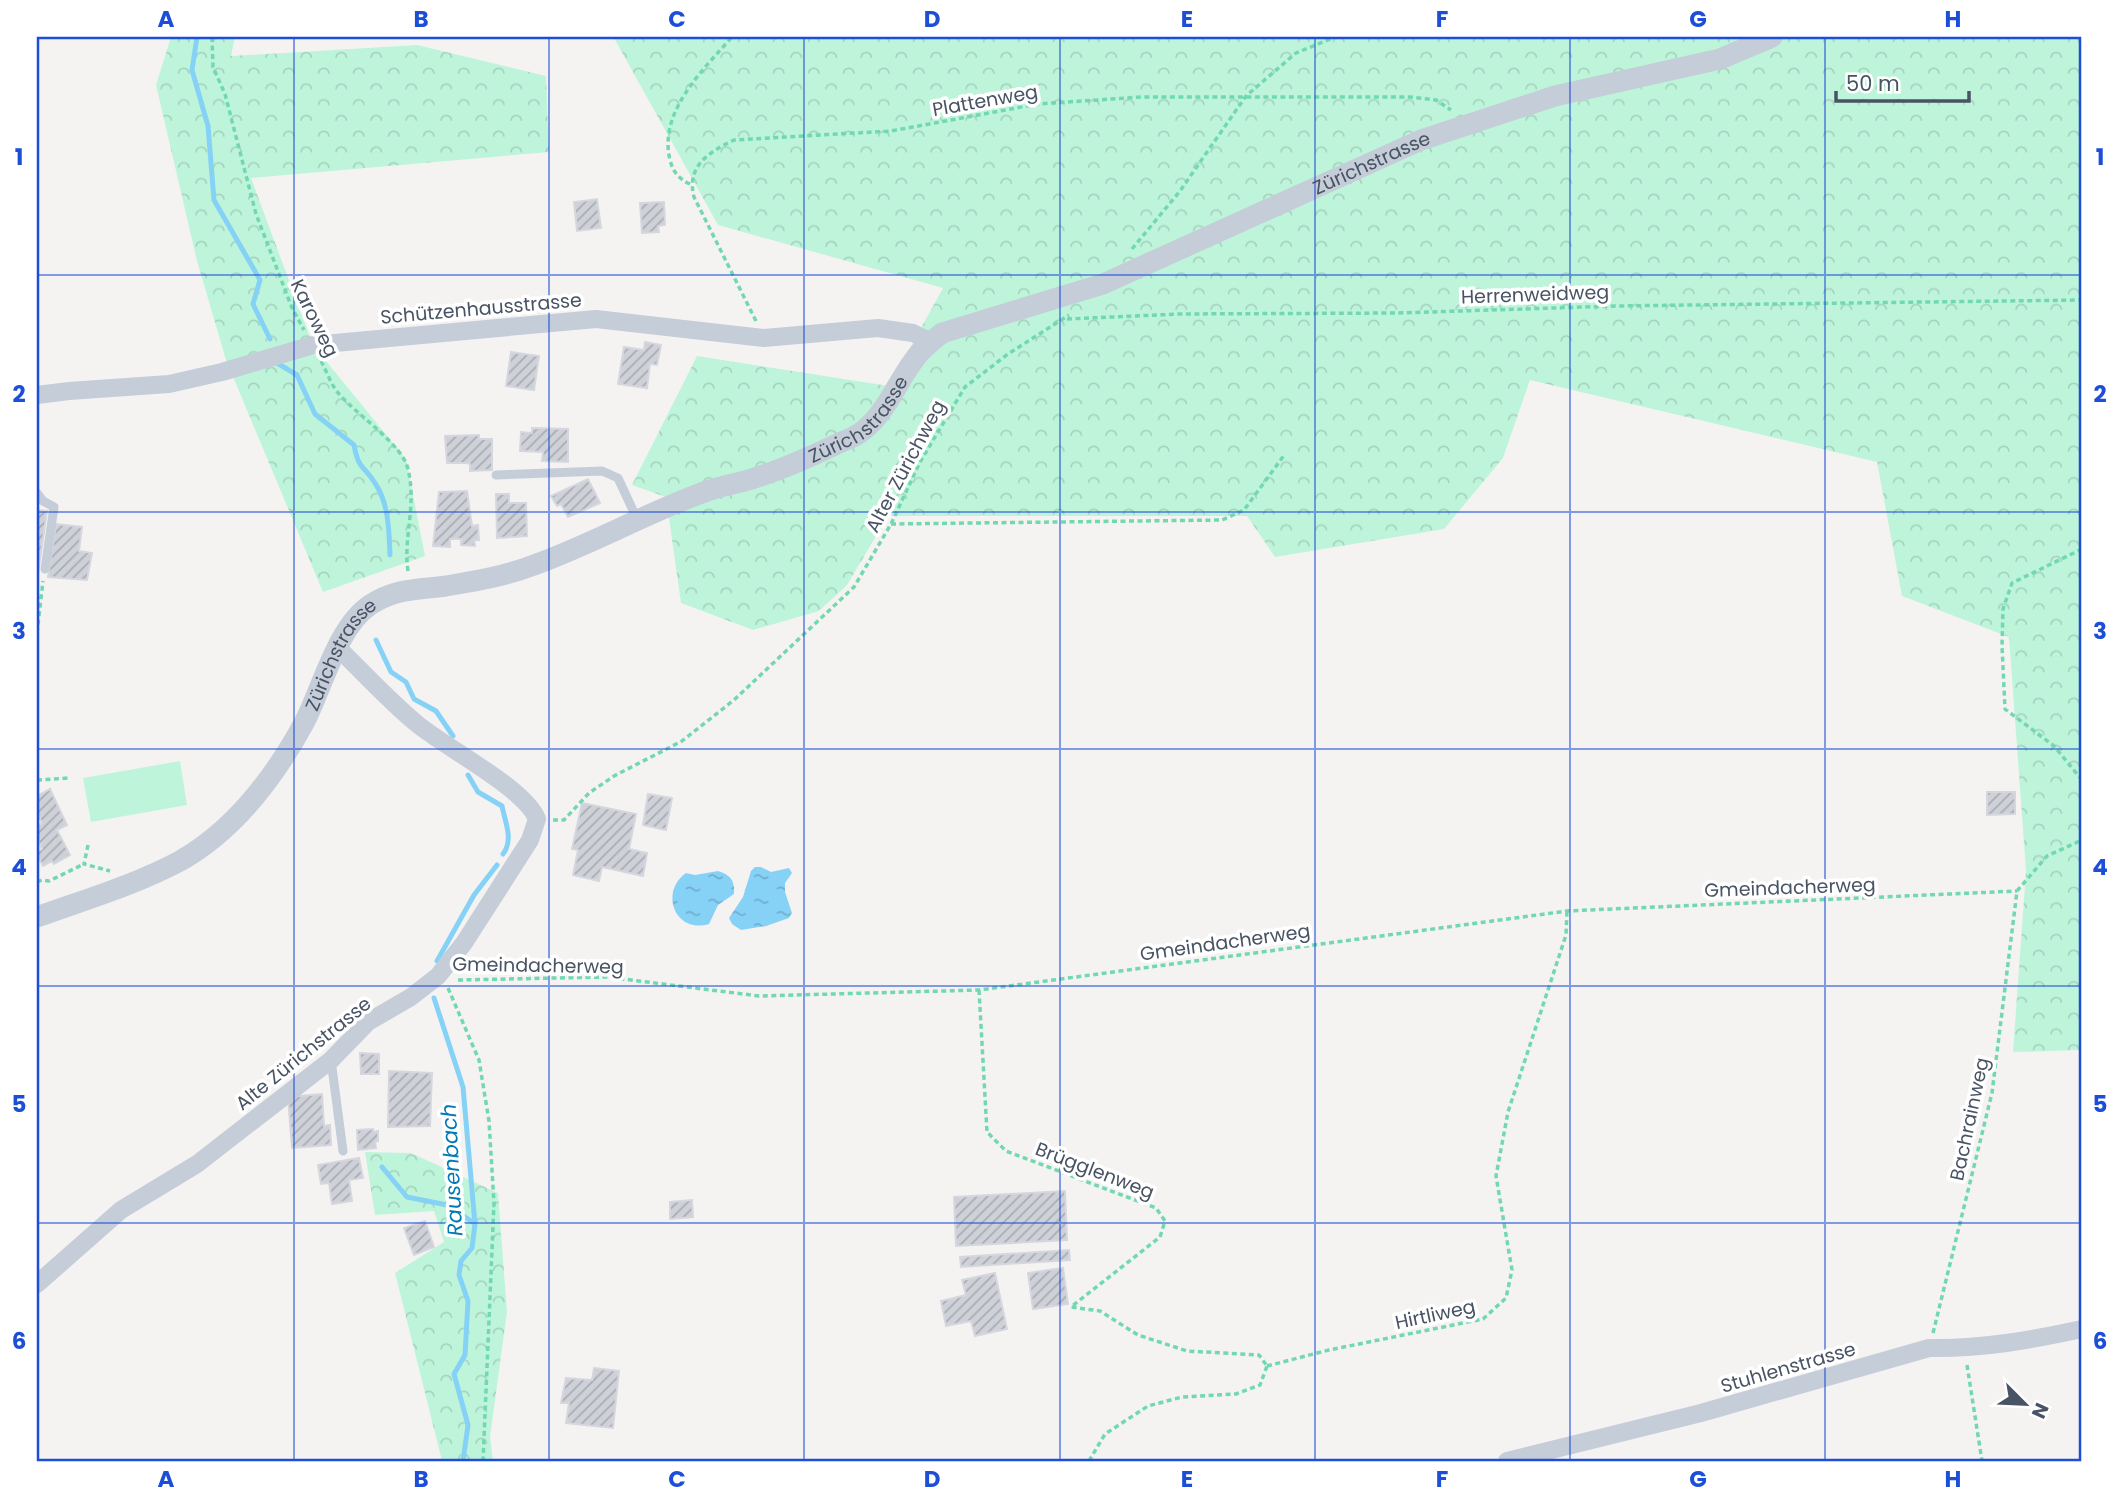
<svg xmlns="http://www.w3.org/2000/svg" width="2119" height="1498" viewBox="0 0 2119 1498" font-family="Poppins,sans-serif">
<style>
.forest{fill:url(#forest-crowns)}
.garden{fill:#bef5da}
.water{fill:url(#water-ripples)}
.lines{fill:none;stroke-linecap:round;stroke-linejoin:round}
.stream{stroke:#86d2f7;stroke-width:5}
.building{fill:url(#building-hatch);stroke:#d6d7de;stroke-width:2}
.path{stroke:#71d8b2;stroke-width:3.5;stroke-dasharray:5 3.5;stroke-linecap:butt}
.service{stroke:#c5cdd8;stroke-width:9}
.minor{stroke:#c5cdd8;stroke-width:18}
.tertiary{stroke:#c5cdd8;stroke-width:21}
.grid{fill:none;stroke:#1d4ed8;stroke-width:2;stroke-opacity:0.55}
.labels{text-anchor:middle;stroke-width:7;stroke-linejoin:round;paint-order:stroke}
.street-label{font-size:19px;fill:#485363;stroke:#fff}
.water-label{font-size:21px;font-style:italic;fill:#0179b4;stroke:#fff}
.neatline{fill:none;stroke:#1d4ed8;stroke-width:2.5}
.grid-label{font-size:23px;text-anchor:middle;font-weight:bold;fill:#1d4ed8}
</style>
<defs>
<pattern id="forest-crowns" width="20" height="18" patternUnits="userSpaceOnUse" patternTransform="scale(1.75)"><rect width="20" height="18" fill="#bef5da"/><path d="M2 6a3 3 0 1 1 6 0M12 15a3 3 0 1 1 6 0" fill="none" stroke="#a5d4be"/></pattern>
<pattern id="water-ripples" width="26" height="14" patternUnits="userSpaceOnUse" patternTransform="scale(1.75)"><rect width="26" height="14" fill="#86d2f7"/><path d="M2 4q2-2 4 0t4 0M15 11q2-2 4 0t4 0" fill="none" stroke="#70adcc"/></pattern>
<pattern id="building-hatch" width="6" height="6" patternUnits="userSpaceOnUse" patternTransform="scale(1.75)"><rect width="6" height="6" fill="#ced1d8"/><path d="M-1 1l2-2M0 6l6-6M5 7l2-2" fill="none" stroke="#a9acb3"/></pattern>
</defs>
<rect width="100%" height="100%" fill="#f5f3f2"/>
<!-- forest -->
<path class="forest" d="M171,37H235L231,56L417,45L546,76L549,152L251,178L313,345L406,459L425,556L323,592L226,360L197,261L156,85Z
M2082,37V1050L2013,1052L2026,871L2009,637L1902,596L1877,462L1530,380L1503,458L1444,529L1275,557L1247,516H888L847,585L819,611L753,630L681,603L666,497L632,485L697,356L889,386L943,288L718,225L614,38Z
M365,1152L411,1153L498,1193L507,1312L490,1437L493,1461H442L395,1273L444,1242L434,1211L375,1215Z"/>
<!-- garden -->
<path class="garden" d="M180,761L187,805L91,822L83,778Z"/>
<!-- water -->
<path class="water" d="M755,867H761L771,872L789,868L792,873L785,883V892L792,913L789,918L766,926L741,930L732,924L729,918L743,897L751,871Z
M718,871C731,875 735,881 734,894L718,905L709,924C675,934 659,892 686,873L695,875Z"/>
<g class="lines">
<!-- stream -->
<path class="stream" d="M197,37L192,70L208,126L214,200L260,280L253,304L270,339
M277,363L297,375L315,414L354,445C359,471 363,464 375,483C389,504 389,531 390,555
M376,640L391,672L406,682L414,699L436,711L453,736
M468,775L478,792L502,806C505,822 514,840 503,854
M437,961L474,895L497,865
M434,998L463,1087L475,1224L472,1248L461,1261L459,1275L468,1301L465,1355L454,1374L468,1425L463,1461
M382,1167L407,1197L447,1205L474,1223"/>
</g>
<!-- building -->
<path class="building" d="M597,199L601,228L577,231L574,202Z
M664,202L665,225L658,226L659,232L642,233L640,203Z
M645,342L661,345L657,365L650,364L647,388L618,384L624,347L644,350Z
M511,352L539,356L534,390L506,386Z
M532,428L568,429V462L542,461L543,452L520,451L521,432L532,433Z
M479,435V439H492V470L470,471V464L466,463H447L445,436Z
M588,479L600,503L568,517L561,504L557,506L551,496Z
M467,491L472,526L478,525L479,540H474L475,546L461,545V539H450V547L433,546L439,492Z
M496,494H509V503H526L527,536L497,538Z
M37,510L47,511L38,573H37Z
M56,524L82,527L79,551L92,553L87,580L48,577Z
M50,789L67,825L57,830L70,855L54,864L52,861L43,866L37,855V852L42,849L37,838V826L42,823L37,813V796Z
M1987,792H2015V814L1987,815Z
M648,794L672,798L666,830L643,825Z
M582,803L636,814L629,849L647,853L643,876L602,867L599,881L573,875L578,850L572,849Z
M360,1053L379,1054V1074H361Z
M389,1071L432,1073L430,1126L388,1127Z
M322,1094L324,1126L330,1125L331,1145L292,1148L288,1097Z
M373,1129L374,1132L378,1131V1141L375,1142L376,1148L358,1150L357,1130Z
M359,1158L363,1178L349,1180L352,1201L332,1204L329,1183L321,1184L318,1165Z
M1065,1191L1067,1240L956,1246L954,1197Z
M692,1200L693,1217L670,1219V1202Z
M425,1221L434,1247L414,1255L404,1228Z
M1069,1250L1070,1260L961,1267L960,1257Z
M1063,1268L1068,1304L1033,1309L1028,1273Z
M995,1273L1007,1329L975,1336L971,1321L946,1326L941,1301L966,1295L962,1280Z
M594,1368L619,1371L613,1428L566,1423L569,1403H561L566,1378L592,1380Z"/>
<g class="lines">
<!-- path -->
<path class="path" d="M212,37L213,67L225,94L256,214L292,308L304,330
M690,184C679,179 673,172 670,160C658,112 703,70 732,37
M1132,249L1180,191L1246,96L1296,53L1335,37
M1067,319L1180,314L1398,313L1615,306L2082,300
M756,321L694,197C686,166 709,152 734,140L891,131L1038,104L1141,97H1410L1436,100L1451,110
M321,361C327,372 331,385 339,394C356,414 403,445 408,469C417,507 403,536 408,571
M891,524L1222,520L1244,510L1285,454
M2082,549L2012,583L2003,609L2002,646L2005,709L2054,746L2082,780
M37,633L43,581
M37,780L69,778
M553,820H564L589,793L614,776L682,741L734,700L854,587L891,524L920,462L965,387L1008,354L1069,315
M88,845L84,864L110,871
M37,882L42,880L49,881L84,864
M2017,891L2047,856L2082,840
M458,980L607,977L759,996L979,990L1567,911L2017,891
M448,988L479,1060L489,1121L494,1203L483,1461
M979,990L987,1132L1006,1151L1156,1208L1165,1221L1160,1237L1071,1307L1100,1311L1138,1335L1187,1351L1259,1355L1267,1366
M1933,1333L1992,1093L2017,891
M1967,1365L1982,1461
M1267,1366L1329,1350L1483,1319L1506,1298L1512,1270L1496,1176L1508,1112L1566,935L1567,911
M1089,1461L1105,1434L1148,1406L1182,1397L1236,1394L1260,1385L1267,1366"/>
<!-- service -->
<path class="service" d="M496,475L602,471L618,478L637,519
M37,493L43,501L54,507L45,569
M331,1060L343,1151"/>
<!-- minor -->
<path class="minor" d="M37,395L69,391L169,384L222,372L313,345L596,319L764,338L878,328L913,333L931,342
M37,1284L121,1210L197,1164L331,1060L368,1022L411,997L438,976L464,943L530,840L537,819C525,788 444,747 416,723C388,700 363,672 338,648
M1507,1461L1701,1413L1929,1348C1982,1349 2031,1340 2082,1329"/>
<!-- tertiary -->
<path class="tertiary" id="s1" d="M37,917C84,900 135,885 180,861C235,830 274,778 304,723C322,689 337,627 370,605C396,588 416,590 446,586C475,581 506,576 534,565C593,544 648,512 707,491C719,487 732,484 745,481C776,472 806,459 835,445C843,441 853,438 860,433C886,414 896,384 914,360C921,349 932,341 942,333L1103,284L1421,140L1555,96L1720,59L1772,37"/>
</g>
<!-- grid -->
<path class="grid" d="M294,37V1461M549,37V1461M804,37V1461M1060,37V1461M1315,37V1461M1570,37V1461M1825,37V1461M37,275H2082M37,512H2082M37,749H2082M37,986H2082M37,1223H2082"/>
<g class="labels">
<!-- street labels -->
<g class="street-label">
<text transform="translate(985 100) rotate(-10)" y="7">Plattenweg</text>
<text dy="7" stroke="none"><textPath href="#s1" startOffset="1594">Zürichstrasse</textPath></text>
<text transform="translate(1535 294) rotate(-2)" y="7">Herrenweidweg</text>
<text transform="translate(481 308) rotate(-5)" y="7">Schützenhausstrasse</text>
<text transform="translate(315 318) rotate(64)" y="7">Karoweg</text>
<text dy="7" stroke="none"><textPath href="#s1" startOffset="1008">Zürichstrasse</textPath></text>
<text transform="translate(905 466) rotate(-62)" y="7">Alter Zürichweg</text>
<text dy="7" stroke="none"><textPath href="#s1" startOffset="420">Zürichstrasse</textPath></text>
<text transform="translate(1790 887) rotate(-2)" y="7">Gmeindacherweg</text>
<text transform="translate(1225 942) rotate(-8)" y="7">Gmeindacherweg</text>
<text transform="translate(538 965) rotate(1)" y="7">Gmeindacherweg</text>
<text transform="translate(303 1053) rotate(-39)" y="7">Alte Zürichstrasse</text>
<text transform="translate(1969 1119) rotate(-78)" y="7">Bachrainweg</text>
<text transform="translate(1095 1170) rotate(21)" y="7">Brügglenweg</text>
<text transform="translate(1435 1314) rotate(-12)" y="7">Hirtliweg</text>
<text transform="translate(1788 1367) rotate(-16)" y="7">Stuhlenstrasse</text>
</g>
<!-- water labels -->
<g class="water-label">
<text transform="translate(452 1170) rotate(-93)" y="7">Rausenbach</text>
</g>
</g>
<!-- border -->
<rect width="2119" height="1498" fill="none" stroke="#ffffff" stroke-width="77"/>
<!-- north arrow -->
<g transform="translate(2025 1404) rotate(114)" stroke="#ffffff" stroke-width="5" paint-order="stroke">
<path d="M0-5L12 26L0 18L-12 26Z" fill="#485363"/>
<text y="-10" font-size="19" font-weight="bold" text-anchor="middle" fill="#485363">N</text>
</g>
<!-- scale -->
<path d="M1836 91v10h133v-10" fill="none" stroke="#485363" stroke-width="3.5"/>
<text x="1846" y="91" font-size="21" fill="#485363" stroke="#ffffff" stroke-width="5" paint-order="stroke">50 m</text>
<rect x="38" y="38" width="2042" height="1422" class="neatline"/>
<g class="grid-label">
<text x="166" y="27">A</text>
<text x="421" y="27">B</text>
<text x="677" y="27">C</text>
<text x="932" y="27">D</text>
<text x="1187" y="27">E</text>
<text x="1442" y="27">F</text>
<text x="1698" y="27">G</text>
<text x="1953" y="27">H</text>
<text x="19" y="165">1</text>
<text x="2100" y="165">1</text>
<text x="19" y="402">2</text>
<text x="2100" y="402">2</text>
<text x="19" y="639">3</text>
<text x="2100" y="639">3</text>
<text x="19" y="875">4</text>
<text x="2100" y="875">4</text>
<text x="19" y="1112">5</text>
<text x="2100" y="1112">5</text>
<text x="19" y="1349">6</text>
<text x="2100" y="1349">6</text>
<text x="166" y="1487">A</text>
<text x="421" y="1487">B</text>
<text x="677" y="1487">C</text>
<text x="932" y="1487">D</text>
<text x="1187" y="1487">E</text>
<text x="1442" y="1487">F</text>
<text x="1698" y="1487">G</text>
<text x="1953" y="1487">H</text>
</g>
</svg>
